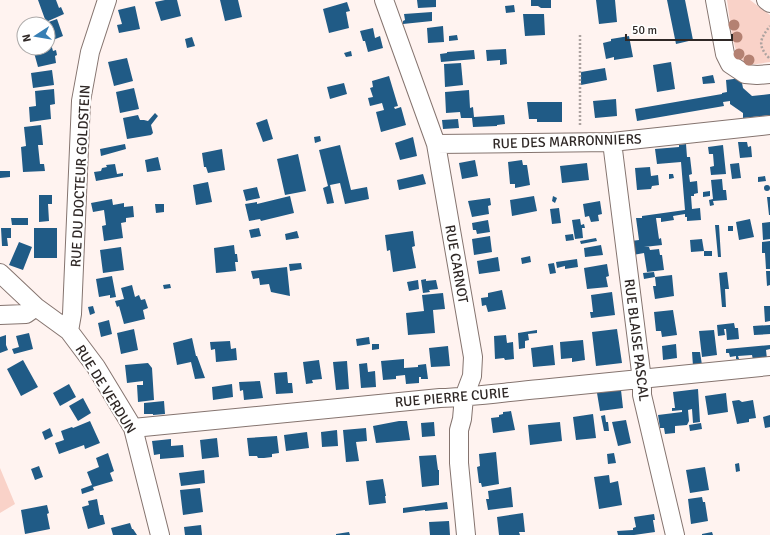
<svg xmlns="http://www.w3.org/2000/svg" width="770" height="535" viewBox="0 0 770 535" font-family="Signika,sans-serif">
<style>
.green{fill:#f9d2c8}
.building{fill:#205b86}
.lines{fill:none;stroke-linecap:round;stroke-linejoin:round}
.minor-casing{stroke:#85746f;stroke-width:20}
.path{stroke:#ada3a0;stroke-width:2.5;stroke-dasharray:2 2;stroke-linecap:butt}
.minor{stroke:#fff;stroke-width:18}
.tree{fill:#b48172}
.labels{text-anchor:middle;stroke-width:4;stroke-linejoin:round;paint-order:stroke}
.street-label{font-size:14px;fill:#2f2826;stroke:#fff}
</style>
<rect width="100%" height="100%" fill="#fff3f0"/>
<!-- green -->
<path class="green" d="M727,0H750L770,15V62C762,63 749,67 742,61C733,55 729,12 727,0Z
M0,468L15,504L0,513Z"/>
<!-- building -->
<path class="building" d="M38,0H56L59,8L61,7L64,14L46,22Z
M165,0H177L181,16L161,21L155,2Z
M220,0H238L242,17L225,21Z
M417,0H436V7L418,8Z
M531,0H551V8H541L538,6H531Z
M596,0H615L617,22L599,24Z
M667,0H685L693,40L676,44Z
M347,2L350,11L346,12L349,28L329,33L323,9Z
M514,5L515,12L506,13L505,6Z
M135,6L140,29L119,33L117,25L122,24L118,10Z
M432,12V21L403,24V21L405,20L404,14Z
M523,14H544L545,35L525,36Z
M57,19L63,36L48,42V24H43Z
M443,26L444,42L428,43L427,28Z
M373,28L375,38L380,36L383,48L368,52L365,41H363L360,31Z
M457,35L458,40L449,41V36Z
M629,36L633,57L614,60V57L606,59L603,43L611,41V39Z
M192,37L195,46L187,48L185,39Z
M51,44L53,51L56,50L57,55L55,56L56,63L38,67L33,49L48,48V45Z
M506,49L507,64L500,65V60L487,61L486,50Z
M474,50L475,59L441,62L440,54L447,53V52Z
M351,51L352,56L346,57L344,53Z
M127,58L133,81L114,86L108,62Z
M671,62L675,89L657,92L653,65Z
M461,63L463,85L445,87L444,64Z
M605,68L607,80L581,85V72Z
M52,70L54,85L33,88L31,73Z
M713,75L715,83L703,84L702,77Z
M389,76L398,106L394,107L395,109L401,107L406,125L381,132L376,112L384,110L382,103L370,106L368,98L373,97L370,88L373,87L372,81Z
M741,78L743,88L752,96L770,94V115L743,118V113L730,104V101L723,102L724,106L637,121L635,109L722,94V93L727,92L726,80Z
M344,83L347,94L330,99L327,87Z
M134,88L139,109L120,113L116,92Z
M54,89L55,104L50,105L51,119L30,122L29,107L36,106L35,91Z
M469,90L470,108L473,107L474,117L504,115L505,124L497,125V126L473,127L472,118H461L460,112L446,113L445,92Z
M616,99L617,116L595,118L593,101Z
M527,102H562V122H537V119H529Z
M155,113L158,116L151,125L153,133L151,135L127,139L123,118L138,115L140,120H144L148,121Z
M267,119L273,139L263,142L256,123Z
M458,119L459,128L443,129L442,120Z
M41,125L43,145H38L40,164H44L45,171L23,172L21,147L26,146L24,127Z
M320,136L321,141L315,143L314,137Z
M413,137L417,156L400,160L395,143Z
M738,142H747L748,147L751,146L752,157L740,158Z
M125,144L126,149L101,156L100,149Z
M686,144L687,157H690L692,174L689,175L690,182L697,181L698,193L694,194V196H691L692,209L700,208L701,220L687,221V217H685V214L673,216L674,220L661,222V218H656L659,239L661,238L662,245L644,247H649L650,250L659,249L660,255H662L664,270L647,272L644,253L633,255L631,241L639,240L636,218H642V216L685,210L681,162L657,164L655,149L679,147V145Z
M340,145L351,190L367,187L369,199L345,204L340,183L330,185L334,203L327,204L323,188L328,186L319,150Z
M723,145L726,174L711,175L710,167L714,166L713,154H709L708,147Z
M222,149L225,170L208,173L206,167H204L202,153Z
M298,154L306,191L285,195L277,159Z
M158,157L161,170L147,172L145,160Z
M475,160L478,176L462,179L459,163Z
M522,160L523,165H527L530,185L515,188V184H510L508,162Z
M587,163L589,180L562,183L560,166Z
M739,163L741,178L732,179L730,164Z
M115,164L117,174L123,173V176L96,181L94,172L101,171L102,168L107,167L106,165Z
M650,167L651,176L658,175L659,185L652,186L651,189L637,190L635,168Z
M0,171H10V177L0,178Z
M423,174L426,184L399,190L397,180Z
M669,174H673L674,178L669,179Z
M765,176L766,181L758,182V177Z
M722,179L723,190H726L727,200L713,201L714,205L710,206L709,200L713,199L711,180Z
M208,182L212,202L196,205L193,185Z
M764 188a3 3 0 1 1 6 0a3 3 0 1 1-6 0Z
M257,187L260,198L246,201L243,190Z
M710,191V196L703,197V192Z
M39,195H52V204H48L49,221L39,222Z
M290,196L294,213L261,221L260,219L249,221L245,204L257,202V204Z
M534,196L537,211L512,216L510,200Z
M553,196L557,198L555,203L552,201Z
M767,197H770V215H769Z
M490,198L491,205L488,206L489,214L472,217L468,201Z
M112,199L113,205L124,203V207L133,206L134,217L126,218V222L121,223L123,238L104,241L102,226L106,225L104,210L93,212L91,203Z
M600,201L602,214L598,215L599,221L591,222L589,216L585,217L583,204Z
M155,204H164V212L156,213Z
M559,208L561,223L552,224L550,209Z
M11,218H28V225H12Z
M580,219L581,225L584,224L585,228H582L583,238L575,239L572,220Z
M750,219L754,237L739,240L736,222Z
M488,220L490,232L477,234L476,230H473L472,223Z
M770,222V239L763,240L762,223Z
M715,225H719L721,257H718Z
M728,226H733V231H728Z
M1,228H11V238H7L8,246H2Z
M34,228H57V258H34Z
M259,228L261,236L251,238L249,230Z
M297,231L299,238L286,240L285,234Z
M413,231L415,246L412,247L416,268L393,272L390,250L387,251L385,235Z
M573,234L574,240L566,241L565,235Z
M490,236L492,252L474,255L472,239Z
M596,238L597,241L581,244L580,241Z
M702,239L704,251L691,252L690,240Z
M770,241V269H766L765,253H762V242Z
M19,242L32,247L23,270L9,265Z
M234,245L235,254H237L238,262H235L236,271L216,273L214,248Z
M601,245L603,255L585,257L584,248Z
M121,247L124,270L103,273L100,250Z
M704,251H712V256H704Z
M530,256L531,262L522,264L521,258Z
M498,257L500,271L479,274L477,261Z
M577,259L578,267L565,269V266L557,268L556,262Z
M301,263L302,269L290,271L289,264Z
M554,263L556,273L550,274L548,264Z
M607,264L609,276L606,277L608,287L587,289L584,268Z
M287,267L290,296L271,292L269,284L260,285L259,278L253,279L251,271Z
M766,271H770V285L767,286Z
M654,272L655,277L644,279L643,273Z
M727,272L729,289H725L726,307H722L719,273Z
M672,275L674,296L655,299L653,286H656L655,277Z
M112,276L116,297L110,298V295L99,297L96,279Z
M426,279V281L436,280L438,289L429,290L430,292L423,293L421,280Z
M418,280L419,289L409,291L407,282Z
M170,284L171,288L164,289L163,285Z
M132,285L135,297L139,295L141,300L145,299L148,308L143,310L145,319L124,324L119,306L117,307L115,301L124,299L121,288Z
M502,290L506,309L488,312L486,305L482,306L481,298L488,297V293Z
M612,292L615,315L591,318L590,312H593L591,295Z
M443,293L445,309L433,310L435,333L408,335L406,313L424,311L422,295Z
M93,306L95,313L90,315L88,307Z
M764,306H770V321L765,322Z
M673,310L677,335L662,337L661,331H656L654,312Z
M109,320L112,334L101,337L98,323Z
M734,323L735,328H738L739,339L727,340L726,329H724L725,335L718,336L717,325Z
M770,325V334L754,335L753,326Z
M134,329L138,350L121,354L117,333Z
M617,329L622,363L596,366L592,332Z
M537,330V333L528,334L529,340L525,341V348L519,349L518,333Z
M714,330L717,355L702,357L699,331Z
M29,333L33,349L14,354L12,349L19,347L16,336Z
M6,335V345L8,350L0,353V343L4,342L0,343V337Z
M506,335L507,343L513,342L514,359L505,360L504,358L495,359L494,336Z
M369,337L370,344L357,346L356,339Z
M192,338L196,356H197L205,378L195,379L191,362L177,365L173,343Z
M583,340L585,360L572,362V358L561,359L560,342Z
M230,341L231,349L236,348L237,360L216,362L215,349L211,350L210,342Z
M372,344H379V349L372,350Z
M676,344L677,358L663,360L662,346Z
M553,345L555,365L533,367L531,348Z
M770,345V349L766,350L767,359L753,360L752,355L738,356L739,359H736V356L730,357L729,353H726V349Z
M448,346L450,366L431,367L429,348Z
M692,352H700L702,365L693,366Z
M404,359V368L418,367V365L426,364L428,379H421V377H419V383L406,384L405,375L396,376V379L383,380L381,361Z
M23,360L38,387L21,396L7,369Z
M319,360L322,379L312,380L313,383L306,384L303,362Z
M347,361L349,389L336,390L333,362Z
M148,363L152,368L154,400L138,402L137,385H143V381L127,383L125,365Z
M367,363L368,372L375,371L376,387L361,388L359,364Z
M287,372L288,383H292L293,393L276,394L274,373Z
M260,381L263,398L244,400L243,390L240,391L239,382Z
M69,384L76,397L60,406L53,393Z
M232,384L233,397L213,400L212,387Z
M698,389L700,422L693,423L692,409L688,410L689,421L687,425L675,426V433L665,434L664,428H660L658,415L682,412V410L672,411V408H675L673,392Z
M621,390L623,408L600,411L597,393Z
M726,393L728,412L708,415L705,396Z
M83,398L91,413L78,421L69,406Z
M739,400L742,402L753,400L756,418L749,419V422L737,424L732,401Z
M164,401L165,414L153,415V414H144V403Z
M511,411L515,430L493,433L491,418L499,417V415L503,414V412Z
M593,414L596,438L576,440L573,417Z
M605,415L606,422H608L609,431H604L601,416Z
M770,415V427L765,428L763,417Z
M626,420L631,443L618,446L612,422Z
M90,421L100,443L85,449L84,445L59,454L55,443L64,440L61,431L72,427L73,428Z
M399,421H407L410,440L376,443L373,426Z
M434,422L435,436L422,437L421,423Z
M560,422L562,441L530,445L528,425Z
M701,423L702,429L690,431L689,425Z
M50,428L53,436L45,440L42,432Z
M366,428L367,441L356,442L359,461L346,462L343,430Z
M337,430L338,446L322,447L321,432Z
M307,432L309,448L286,451L284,435Z
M277,436L279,453L272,454V457L264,458H258L257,456H249L247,438Z
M217,438L219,457L202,459L200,440Z
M171,439V446L183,445L184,457L160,459V454L154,455L152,441Z
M496,452L499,484L482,487L481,483H479L477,467L480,466L479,454Z
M108,453L114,471L110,473L113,481L93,487L94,490L82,494L81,489L92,485L87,472L99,467L96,458Z
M614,453L616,463L608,464L607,454Z
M436,455L438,470H439V485L422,487L419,456Z
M739,463L740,471L736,472L735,464Z
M39,466L43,477L35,480L31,469Z
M705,467L709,490L690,493L686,470Z
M204,470L205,483L181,486L179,473Z
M609,475L610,483L618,481L622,505L599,509L594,477Z
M383,479L386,496H385L386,503L369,505L366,481Z
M511,487L513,507L488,510L486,499H489L488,491Z
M200,488L203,512L183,515L180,490Z
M702,497L703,502H705L708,521L691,524L688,499Z
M97,499L100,515H103L105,524L88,529L82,507L89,505L88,501Z
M447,502L448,509L425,511V510L403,513V508Z
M47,505L49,513L47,514L50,529L25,534L21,510Z
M523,513L525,532H519L520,535H499L497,517Z
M654,514L655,520H653L655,532L634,535H618L617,531L633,530V528L636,527L634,517Z
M449,521L450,535H430L429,522Z
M130,523L132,529H133L137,535H113L111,528Z
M201,525L202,535H185L184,527Z
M349,532L350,535H336V534Z
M712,532L713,535H702V534Z"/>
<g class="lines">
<!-- minor casing -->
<g class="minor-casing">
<path id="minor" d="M384,0L436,144L473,357L472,376L464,397L462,419L459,430V463L466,535
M715,0L725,54L730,64L745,74L757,75L770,74
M766,0L770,3
M612,142L642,380V395L675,535
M436,144L612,142L770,125
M0,273L36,307L69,331L96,367L133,428L160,535
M0,315L26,314L36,307
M69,331L72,314L81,101L90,52L107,0
M133,428L440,398C473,397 506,392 540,389C616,382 693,374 770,366"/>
</g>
<!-- path -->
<path class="path" d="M580,35V127
M769,58C757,45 760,39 770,26"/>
<!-- minor -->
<use href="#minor" class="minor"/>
</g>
<!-- trees -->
<g class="tree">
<circle cx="734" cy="25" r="5.5"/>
<circle cx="737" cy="37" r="5.5"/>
<circle cx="739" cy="54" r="5.5"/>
<circle cx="749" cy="60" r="5.5"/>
</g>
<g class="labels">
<!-- street labels -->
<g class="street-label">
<text transform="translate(567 141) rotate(-2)" y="5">RUE DES MARRONNIERS</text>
<text transform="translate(80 176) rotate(-87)" y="5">RUE DU DOCTEUR GOLDSTEIN</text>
<text transform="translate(457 264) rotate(80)" y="5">RUE CARNOT</text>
<text transform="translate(637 340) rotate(83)" y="5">RUE BLAISE PASCAL</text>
<text transform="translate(106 389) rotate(58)" y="5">RUE DE VERDUN</text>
<text transform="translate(452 397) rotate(-5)" y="5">RUE PIERRE CURIE</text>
</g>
</g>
<!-- north arrow -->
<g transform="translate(36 36) rotate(258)"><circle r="19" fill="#ffffff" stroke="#aca9a8"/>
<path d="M0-3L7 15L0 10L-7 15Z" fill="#387fb4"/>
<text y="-6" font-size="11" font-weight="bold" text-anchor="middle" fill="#2f2826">N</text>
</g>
<!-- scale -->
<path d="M626 34v6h106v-6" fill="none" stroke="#2f2826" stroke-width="2"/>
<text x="632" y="34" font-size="12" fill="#2f2826" stroke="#ffffff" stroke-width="3" paint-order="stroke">50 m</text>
</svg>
